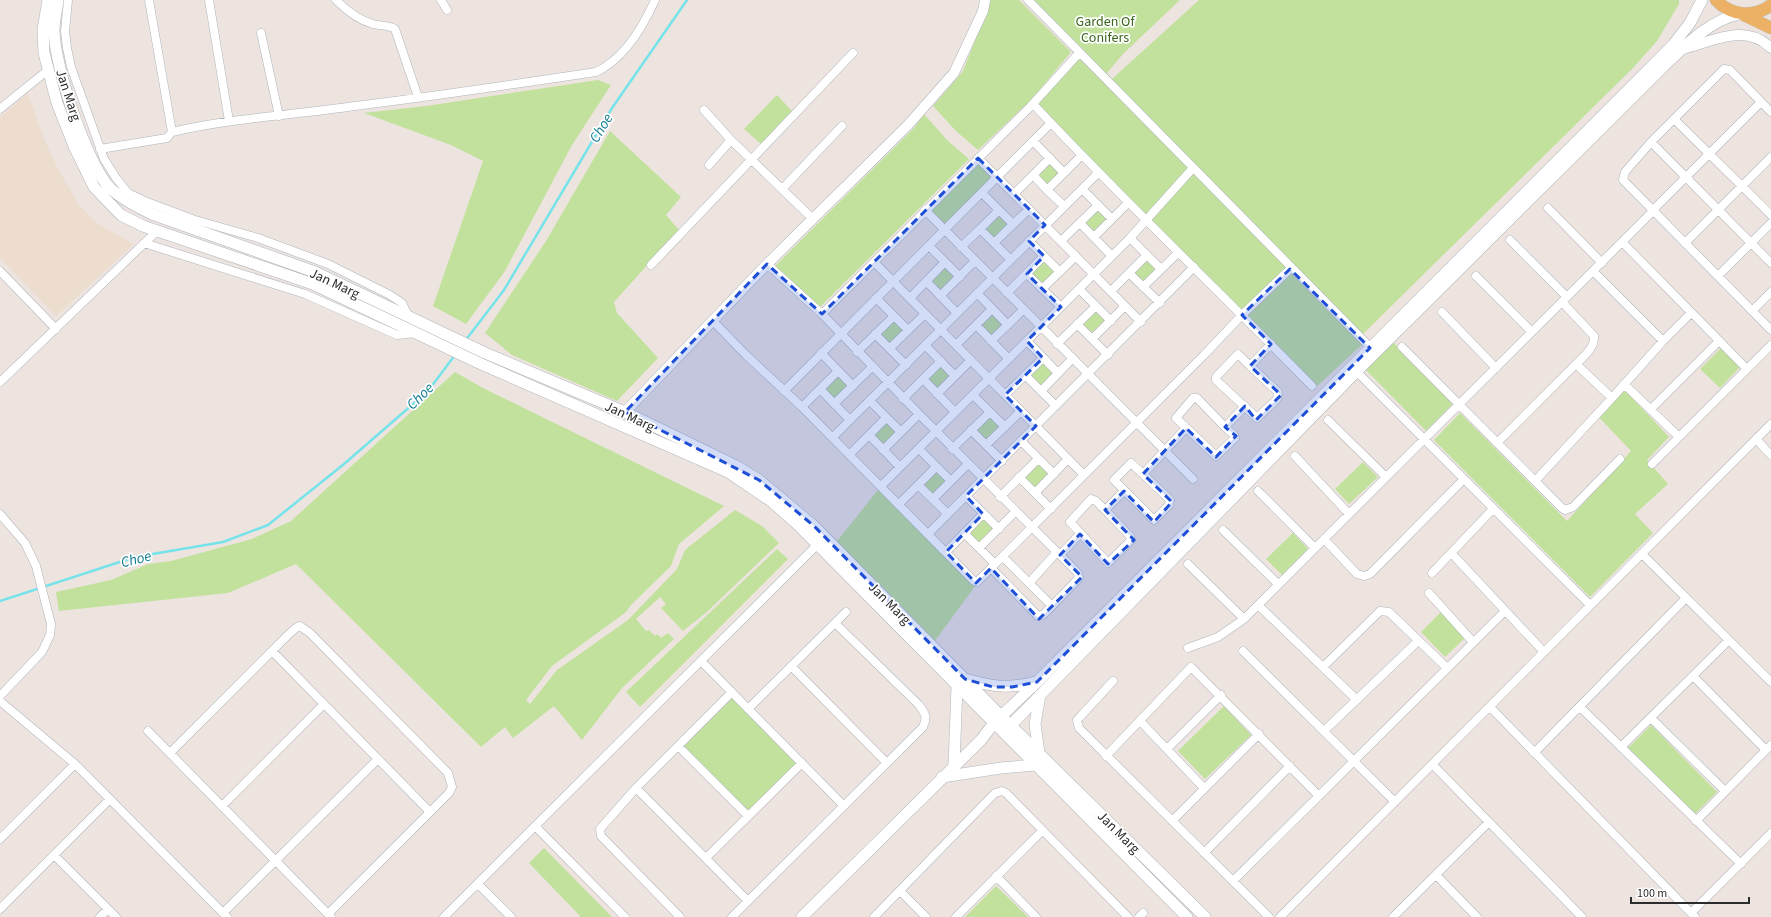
<svg xmlns="http://www.w3.org/2000/svg" width="1771" height="917" viewBox="0 0 1771 917" font-family="'Source Sans 3',sans-serif">
<style>
.education{fill:#edddcf}
.green{fill:#c2e19d}
.lines{fill:none;stroke-linecap:round;stroke-linejoin:round}
.stream{stroke:#76e3ea;stroke-width:2.5}
.minor-casing{stroke:#afb4bc;stroke-width:9}
.tertiary-casing{stroke:#afb4bc;stroke-width:11}
.secondary-casing{stroke:#afb4bc;stroke-width:12}
.primary-casing{stroke:#c4c4c4;stroke-width:13}
.minor{stroke:#fff;stroke-width:8}
.tertiary{stroke:#fff;stroke-width:10}
.secondary{stroke:#fff;stroke-width:11}
.primary{stroke:#ecb165;stroke-width:12}
.marked{fill:#1d4ed8;fill-opacity:0.2;stroke:#1d4ed8;stroke-width:3;stroke-dasharray:8 5;stroke-linejoin:round}
.labels{text-anchor:middle;stroke-width:3.5;stroke-linejoin:round;paint-order:stroke}
.park-label{font-size:14px;fill:#3b671d;stroke:#fff}
.street-label{font-size:14px;fill:#2c2c2c;stroke:#fff}
.water-label{font-size:15px;font-style:italic;fill:#137f92;stroke:#fff}
</style>
<rect width="100%" height="100%" fill="#ede4df"/>
<!-- education -->
<path class="education" d="M28,93L42,134L58,169L78,204L95,222L134,244L56,316L0,258V117Z"/>
<!-- green -->
<path class="green" d="M991,0H1019L1071,52L1033,98L978,150L956,131L933,106L963,71Z
M1033,0H1180L1123,54L1107,73L1112,79L1199,0H1679V4L1657,41L1633,68L1360,337L1365,342L1315,388L1033,103L1085,51Z
M598,80L611,85L572,145L505,271L466,324L433,306L483,161L451,145L364,113L426,106Z
M777,95L794,113L761,144L744,129Z
M924,114L947,140L969,159L819,308L775,266L915,127Z
M610,131L681,197L666,215L679,230L614,302L617,313L658,358L617,401L512,355L485,333L546,241Z
M978,158L997,177L944,230L925,211Z
M1050,162L1061,173L1047,186L1037,175Z
M1097,209L1108,220L1094,234L1083,222Z
M999,214L1009,224L994,240L984,228Z
M1147,258L1157,270L1144,283L1133,273Z
M1044,261L1056,272L1042,285L1031,274Z
M945,267L956,277L940,293L930,281Z
M1096,309L1107,321L1092,336L1080,324Z
M993,312L1004,325L991,337L979,325Z
M894,320L904,331L890,345L879,334Z
M1393,342L1453,404L1426,431L1365,369Z
M1721,348L1740,367L1720,388L1700,369Z
M1043,362L1054,374L1040,387L1029,375Z
M941,365L952,376L937,391L926,379Z
M455,372L483,388L724,506L679,544L671,566L631,605L626,612L552,666L526,700L530,704L557,670L628,620L677,569L685,550L735,510L762,526L779,543L708,611L683,631L661,608L666,604L660,597L636,619L646,631L649,630L655,636L657,634L661,638L668,633L674,639L622,688L582,740L554,706L513,738L505,727L481,747L296,564L228,593L59,611L56,592L111,580L148,564L171,561L252,539L291,521Z
M839,375L849,386L834,401L824,389Z
M1624,389L1669,437L1647,460L1668,484L1635,514L1653,533L1590,597L1434,440L1460,413L1567,521L1631,451L1595,413Z
M989,415L1001,426L986,442L975,430Z
M887,421L898,432L883,447L873,435Z
M1363,462L1378,477L1349,504L1335,489Z
M1039,463L1050,474L1035,489L1023,478Z
M936,470L947,481L933,496L924,485Z
M881,486L979,581L928,650L830,550Z
M983,517L995,529L979,545L968,533Z
M1293,533L1308,549L1282,575L1266,559Z
M777,549L788,559L640,707L626,692Z
M1441,612L1466,637L1445,657L1421,632Z
M732,692L802,763L748,816L678,746Z
M1224,706L1251,735L1205,779L1178,751Z
M1651,725L1717,792L1694,815L1628,748Z
M544,848L612,917H579L580,916L529,863Z
M996,886L1028,917H965Z"/>
<g class="lines">
<!-- stream -->
<path class="stream" d="M465,341L504,290L612,108L687,0
M0,601L135,557L223,542L268,525L344,464L428,391L455,355"/>
<!-- minor casing -->
<g class="minor-casing">
<path id="minor" d="M68,0L65,31L67,48L71,67L104,159L116,178L128,193L147,202L195,220L258,238L328,264L390,295L402,303L409,318
M149,0L172,132C232,118 294,115 355,106C436,96 516,84 596,72C624,59 643,27 655,0
M209,0L229,121
M336,0C347,11 358,20 373,24C381,26 389,25 395,29L418,97
M441,0L447,10
M1028,0L1374,351
M261,33L279,116
M1033,104C1123,200 1219,291 1312,386
M0,109L48,70
M704,110L731,140L813,219
M1771,112L1730,70L1724,69L1651,142L1625,172L1623,180L1771,330
M1674,119L1771,215
M1033,141L1064,173
M1651,142L1771,263
M100,149L167,138L172,132
M978,158L1141,322
M709,165L731,140
M1033,175L1050,158
M782,189L842,126
M1082,189L1112,219
M1047,190L1064,206
M982,193L1013,224
M1014,194L1033,175L1047,190L1082,155
M1548,208L1602,263
M925,210L1193,479
M1653,210L1761,102
M1080,223L1112,256
M980,229L999,210
M1094,237L1128,203
M1130,238L1161,269
M1510,240L1567,297
M1029,241L1060,272
M1061,241L1098,205
M1622,242L1747,369
M144,243L305,294L397,335L416,333
M994,243L1011,260
M1685,243L1771,157
M929,246L960,277
M961,247L980,229L994,243L1029,209
M874,262L1084,475
M767,264L822,314L919,414L1078,573L1079,578L1044,614L1038,616L991,568
M651,265L853,53
M0,271L56,329
M1593,271L1663,341
M1129,273L1160,303
M1027,274L1061,307
M1476,276L1532,332
M1718,276L1771,223
M926,281L957,313
M1143,287L1178,253
M1042,289L1076,256
M1079,289L1111,321
M1111,291L1147,255
M977,293L1008,325
M1007,293L1044,256
M940,296L975,261
M876,298L908,330
M910,298L945,262
M1562,302L1594,336C1595,348 1584,356 1576,364
M1752,311L1771,292
M1442,312L1496,368
M822,314L1030,107L1079,53
M713,321L746,355L802,407L974,581L977,582L1203,356L1242,315L1290,269
M1077,324L1108,355
M976,325L1009,359
M875,334L906,365
M1092,339L1125,306
M991,341L1023,310
M1027,341L1058,373
M1057,344L1096,306
M925,345L955,376
M956,345L992,309
M1402,347L1562,508L1565,510L1573,507L1620,459
M890,348L925,314
M857,352L894,316
M821,353L853,386
M1250,366L1238,354L1216,377V380L1257,418L1277,399L1278,392L1250,366L1271,344
M1353,368L1590,605
M1025,375L1056,406
M923,379L955,412
M0,382L157,231
M1624,384L1679,437
M820,389L850,420
M784,391L1051,123
M1041,391L1072,359
M937,394L971,360
M973,395L1005,427
M1005,395L1043,358
M903,399L941,361
M870,401L901,432
M834,404L872,367
M802,407L838,371
M1651,409L1719,341
M1328,420L1386,477
M1225,427L1197,398H1193L1176,418L1216,456L1235,438L1234,435L1225,427L1245,406
M971,430L1002,461
M869,435L900,467
M833,437L1098,173
M1756,439L1771,455
M1021,441L1054,474
M1497,443L1576,364L1612,398L1663,341L1691,313
M986,445L1021,411
M919,449L951,481
M952,449L990,412
M883,450L919,414
M850,454L886,418
M1295,456L1349,514
M1652,464L1771,345
M1143,474L1131,463L1114,480L1154,520L1169,505L1170,500L1143,474L1186,428
M1019,477L1051,509
M1535,481L1612,398
M918,485L948,514
M881,486L1130,238L1193,168
M1258,491L1315,548
M1035,493L1068,459
M966,496L999,529
M1000,497L1038,459
M933,499L968,464
M899,504L936,467
M1105,510L1096,501L1091,499L1070,522L1108,563L1131,540L1130,536L1105,510L1124,491
M0,514L25,543L36,566L51,624L50,635L42,652L0,696
M1223,530L1278,584
M964,533L995,564
M928,534L1194,267
M1324,539L1357,574L1364,576L1370,574L1464,479
M979,548L1015,512
M946,552L983,514
M1642,554L1771,682
M1060,555L1080,534
M1003,557L1052,606
M1455,557L1544,652
M1188,564L1244,619
M1432,573L1493,509
M1029,583L1057,552
M1429,593L1473,642
M1258,605L1357,700
M1188,648L1218,637L1244,619L1653,211
M272,651L430,812
M1243,651L1395,802
M701,661L844,806
M791,666L887,763
M1323,667L1380,611L1389,612L1447,668
M1693,676L1766,750
M1113,681L1080,717L1077,720L1079,728L1269,917
M0,701L75,764L227,917
M1490,707L1695,917
M1580,707L1741,864
M748,709L846,612
M1651,718L1725,791
M1140,721L1204,788
M148,731L331,917
M1324,731L1418,641
M678,746L748,816
M1621,747L1729,640
M1167,749L1221,695
M170,753L289,634L297,627L300,626L310,633L448,773L452,787L449,793L328,914
M1534,753L1686,598
M1106,756L1191,667L1319,796
M1433,765L1582,917
M636,788L748,901
M222,806L324,704
M1172,821L1259,734
M1696,821L1771,745
M535,826L625,917
M0,839L75,764
M1204,853L1290,766
M54,855L116,917
M706,858L802,763
M1436,875L1477,917
M996,876L1036,917
M1233,881L1505,611
M478,884L511,917
M900,891L926,917
M0,909L110,799
M223,913L378,759
M1691,913L1771,833
M100,917L108,909
M444,917L820,542
M680,917L601,836L600,829L636,788L732,692
M732,917L923,727C928,717 925,713 919,705L835,623
M874,917L995,793L1002,791L1006,793L1128,917
M956,917L1042,831
M1139,917L1143,913
M1280,917L1771,424
M1393,917L1489,822"/>
</g>
<!-- tertiary casing -->
<g class="tertiary-casing">
<path id="tertiary" d="M1682,49C1712,42 1745,22 1771,48
M625,412L767,264L908,125L954,73L983,11L985,0"/>
</g>
<!-- secondary casing -->
<g class="secondary-casing">
<path id="secondary" d="M48,0L43,30L44,53L57,103L74,146L94,187L121,215L143,226L313,284L479,363L728,472L771,501L794,521L1187,917
M58,0C57,10 54,20 54,30C54,64 87,166 111,189C123,200 137,207 152,214L315,272L485,353L625,412L738,467L759,480L814,526L1001,716L1205,917
M965,679C994,687 1007,689 1036,682
M1006,730L1356,372L1662,68C1684,47 1708,21 1739,14
M1039,753L1035,724L1040,695
M954,765L957,687
M942,777L1001,768L1034,765
M802,917L981,740L994,723L1037,682L1673,45L1690,23L1702,0"/>
</g>
<!-- primary casing -->
<g class="primary-casing">
<path id="primary" d="M1716,0C1731,16 1754,18 1771,5
M1744,15L1771,28"/>
</g>
<!-- minor -->
<use href="#minor" class="minor"/>
<!-- tertiary -->
<use href="#tertiary" class="tertiary"/>
<!-- secondary -->
<use href="#secondary" class="secondary"/>
<!-- primary -->
<use href="#primary" class="primary"/>
</g>
<!-- marked area -->
<path class="marked" d="M978,158L1045,225L1029,241L1044,256L1027,274L1061,307L1027,341L1043,358L1005,395L1036,426L966,496L983,514L946,552L976,583L991,568L1039,619L1082,577L1060,555L1080,534L1108,564L1134,540L1105,510L1124,491L1154,522L1172,502L1143,474L1186,428L1216,457L1236,436L1225,427L1245,406L1256,420L1281,395L1250,366L1271,344L1242,315L1290,269L1370,348L1037,682L1012,687H993L965,679L814,526L759,480L625,412L767,264L822,314Z"/>
<g class="labels">
<!-- park labels -->
<g class="park-label">
<text x="1105" y="26">Garden Of<tspan x="1105" dy="16">Conifers</tspan></text>
</g>
<!-- street labels -->
<g class="street-label">
<text transform="translate(69 95) rotate(72)" y="5">Jan Marg</text>
<text transform="translate(335 283) rotate(25)" y="5">Jan Marg</text>
<text transform="translate(630 416) rotate(25)" y="5">Jan Marg</text>
<text transform="translate(890 603) rotate(45)" y="5">Jan Marg</text>
<text transform="translate(1119 832) rotate(45)" y="5">Jan Marg</text>
</g>
<!-- water labels -->
<g class="water-label">
<text transform="translate(601 128) rotate(-59)" y="5">Choe</text>
<text transform="translate(420 396) rotate(-45)" y="5">Choe</text>
<text transform="translate(136 559) rotate(-14)" y="5">Choe</text>
</g>
</g>
<!-- scale -->
<path d="M1631 897v6h118v-6" fill="none" stroke="#2c2c2c" stroke-width="2"/>
<text x="1637" y="897" font-size="12" fill="#2c2c2c" stroke="#ffffff" stroke-width="3" paint-order="stroke">100 m</text>
</svg>
